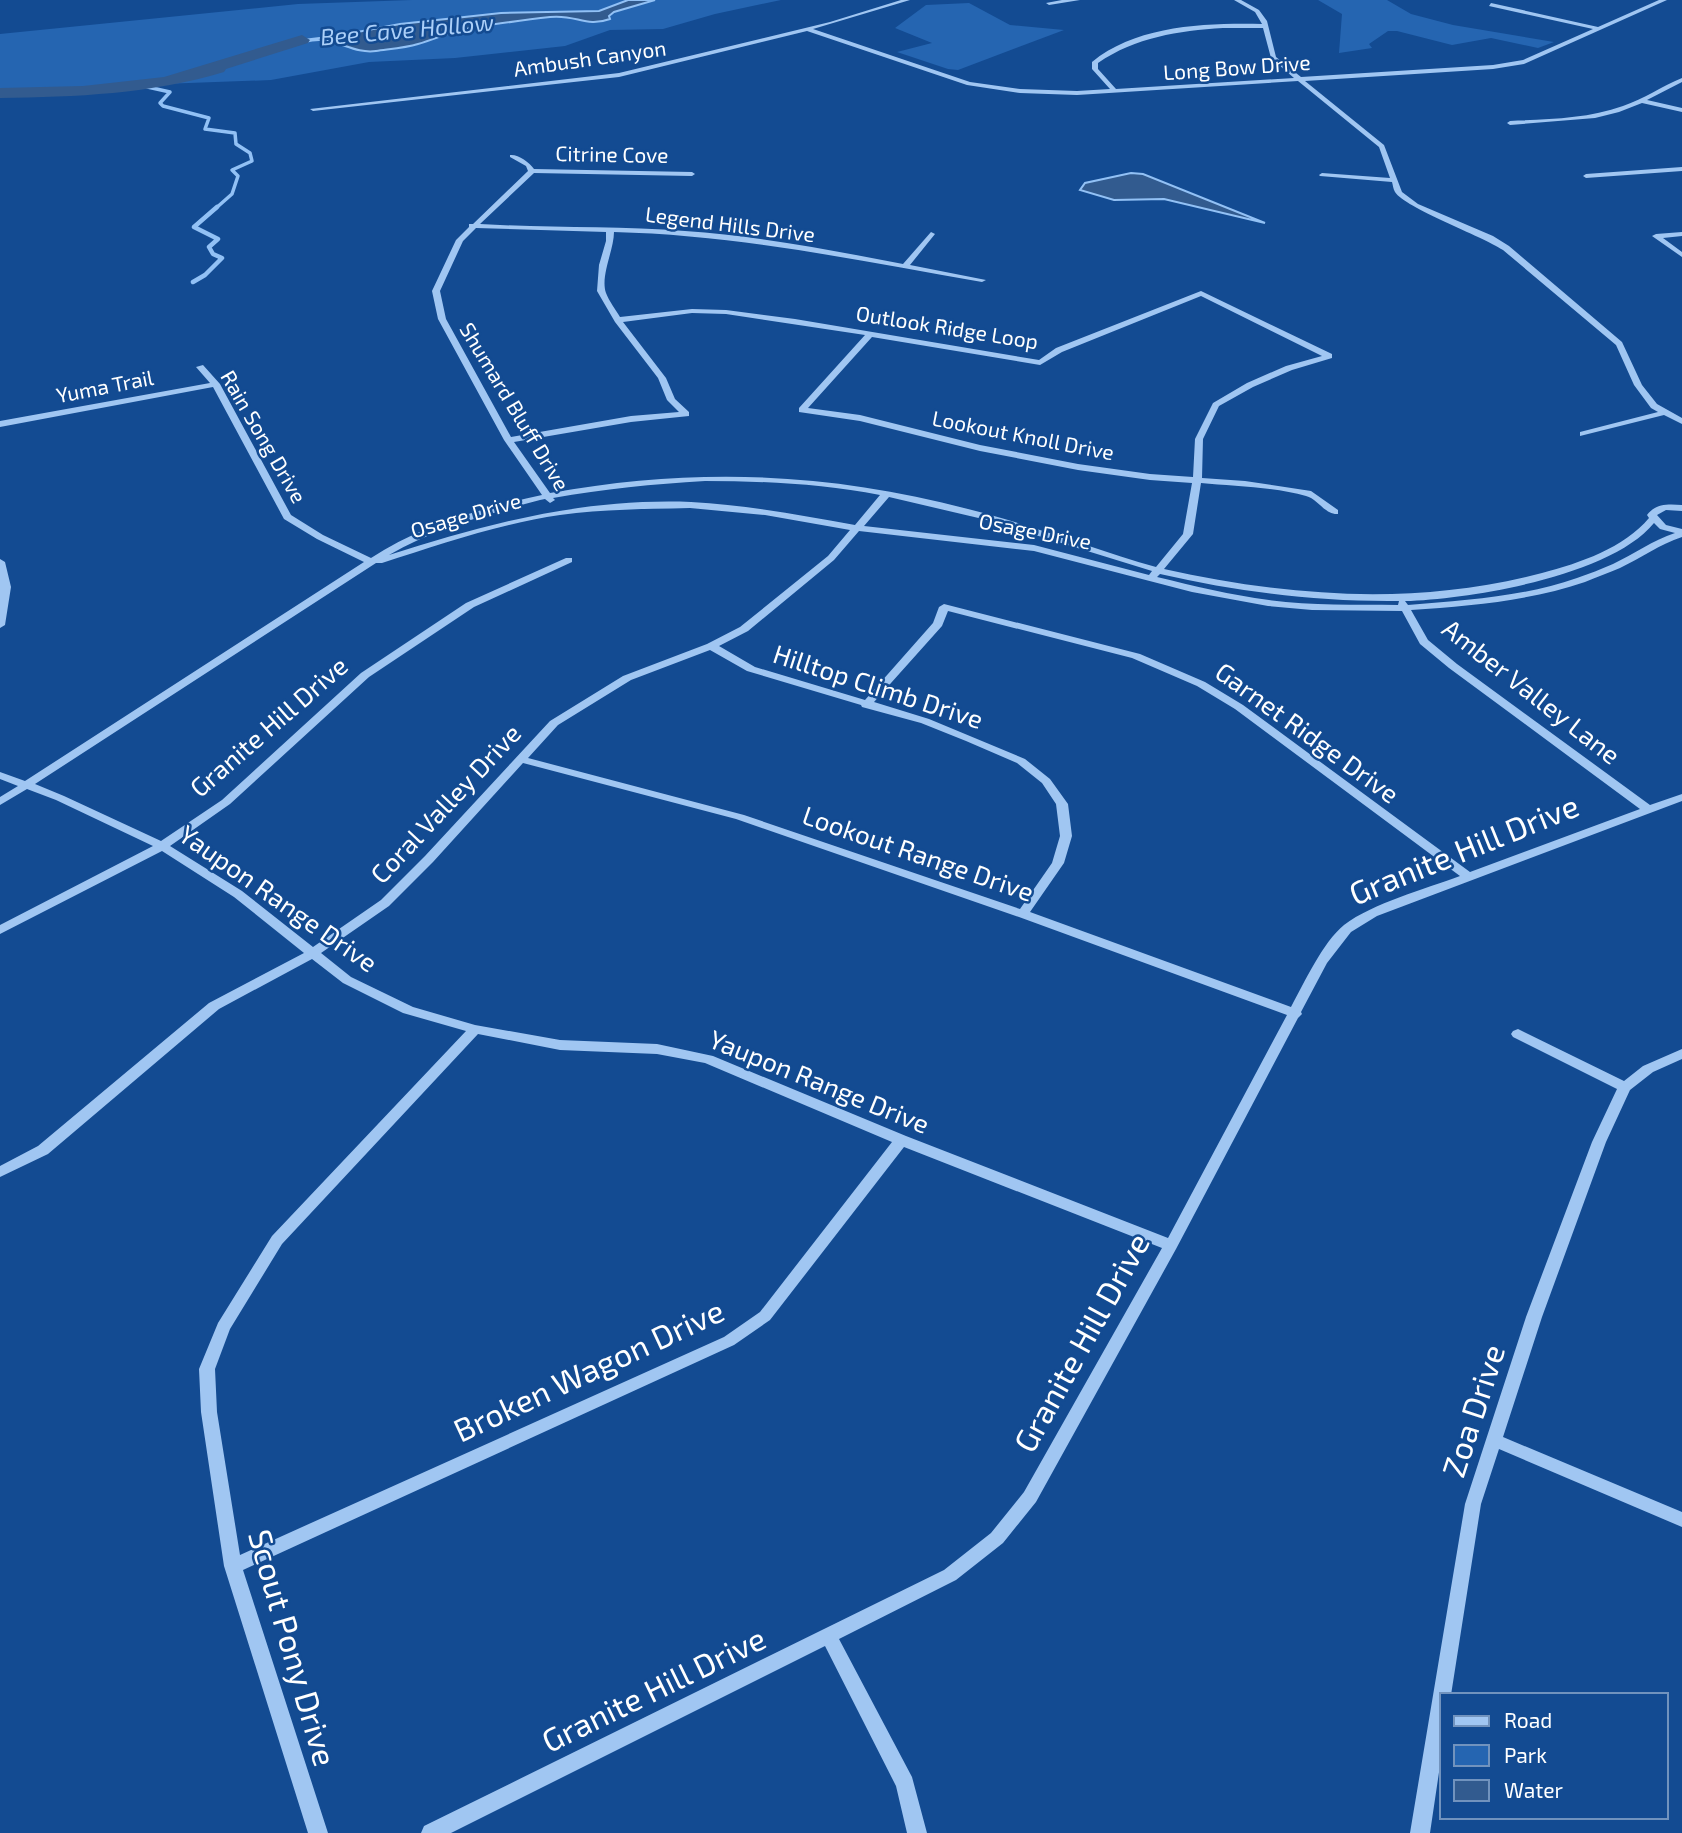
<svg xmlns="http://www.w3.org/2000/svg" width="1682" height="1833" viewBox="0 0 1682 1833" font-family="'Exo 2',sans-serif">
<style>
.green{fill:#2565b1}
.water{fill:#325b8f;stroke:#92c1f5;stroke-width:2}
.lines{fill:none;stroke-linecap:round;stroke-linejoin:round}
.stream-far1{stroke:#92c1f5;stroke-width:3.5}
.stream{stroke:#92c1f5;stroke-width:4.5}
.river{fill:#325b8f;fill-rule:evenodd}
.minor{fill:#a0c6f2;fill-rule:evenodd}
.labels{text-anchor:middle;stroke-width:5;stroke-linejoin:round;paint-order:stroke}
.far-street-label{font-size:21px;fill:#fff;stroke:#134b92}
.far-water-label{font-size:23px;font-style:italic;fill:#acd0f9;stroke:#134b92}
.street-label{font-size:26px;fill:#fff;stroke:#134b92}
.near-street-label{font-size:32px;fill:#fff;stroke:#134b92}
</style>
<rect width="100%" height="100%" fill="#134b92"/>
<!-- green -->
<path class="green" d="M412,0H781L715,14L663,29L610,30L565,46L455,58L369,62L271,80L0,90V34L298,4Z
M1318,0H1387L1411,14L1453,25L1554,42L1538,48L1491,38L1452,45L1397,31H1388L1369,44L1372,48L1339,53L1342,14Z
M969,3L1010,25L1064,30L958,70L948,69L897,52L932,43L895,28L926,5Z"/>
<!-- water -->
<path class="water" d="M628,0H655L614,12L609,16L610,19C585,28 577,14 550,17C523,20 496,24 470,28C452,31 436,39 418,44C405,48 390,49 376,51C355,54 339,40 319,40C296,40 279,53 257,55L287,42L336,36L400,24L501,13L599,11Z
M1131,173L1143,174L1265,223L1164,199L1114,200L1080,190L1085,183Z"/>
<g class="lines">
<!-- stream-far1 -->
<path class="stream-far1" d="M143,86L170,92L160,103L163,106L209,118L205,129L235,133L236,144L250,153L252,161L232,170L238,176L232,194L215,209"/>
<!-- stream -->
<path class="stream" d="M193,282L205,275L222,258L213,254L209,247L218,239L194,227L217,207"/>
<!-- river -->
<path class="river" d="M302,35L310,40L308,43L226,69L224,72C150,94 77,97 0,98V88L83,86L164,77Z"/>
<!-- minor -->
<path class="minor" d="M901,0H910L813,29L970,82L1020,89L1077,91L1110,89L1092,69V62C1137,25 1206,23 1262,24L1255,12L1234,0H1241L1259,10L1267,21L1276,57L1301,77L1493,65L1523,60L1593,29L1489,6L1491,3L1598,27L1659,0H1667L1524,64L1493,69L1305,81L1384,145L1402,192L1418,204L1493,236L1509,246L1622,342L1642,385L1657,404L1682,418V424L1664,415L1580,436V432L1658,412L1651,408L1634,385L1616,345L1503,250C1482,236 1405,208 1395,192C1393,189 1393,185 1392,182L1320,176L1319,175L1322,173L1390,178L1379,147L1298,81L1077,95L1020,93L967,85L807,31L619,77L313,111L310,109L619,73L830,22ZM1223,28H1263L1271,58L1294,78L1116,89L1098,69V63C1136,37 1178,31 1223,28Z
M1062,0H1080L1049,5L1046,3Z
M1682,78V82L1647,100L1682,108V112L1642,103L1619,112L1595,118L1510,125L1507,123L1510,121C1548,119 1587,119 1623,106C1644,99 1662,86 1682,78Z
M510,155C518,154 529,162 534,169L692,172L695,174L692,176L534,173L480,224C548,228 617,226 685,231C758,236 831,250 903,264L931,232L935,234L910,265L986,280L982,282C860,261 739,235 614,232C614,250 600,276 606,293C609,301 616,310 620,317L692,309L726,310L795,319L1039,360L1056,348L1201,291L1332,354V358L1292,370L1253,387L1219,406L1203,439L1202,478L1245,481L1311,491L1338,510V514C1325,515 1318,499 1306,496C1275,487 1233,486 1201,483L1193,534L1164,569C1290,597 1416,606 1542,573C1580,563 1624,548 1649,518L1647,515C1656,503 1669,504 1682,505V511L1666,510L1657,515L1666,525L1682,529V537C1660,544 1641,558 1620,568C1609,573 1596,577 1585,582C1529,601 1470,606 1411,610L1428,640L1457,664L1650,805L1682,794V801L1377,916L1351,932L1327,963L1301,1012L1302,1014L1298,1018L1176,1249L1036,1502L1003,1543L956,1580L839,1639L912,1777L927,1833H907L896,1786L825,1646L451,1833H421L424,1826L944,1570L991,1533L1024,1492L1162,1248L904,1147L770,1320L734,1345L243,1570L328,1833H308L224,1566L201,1412L199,1369L218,1323L272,1236L466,1031L403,1013L343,983L312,959L219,1009L48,1154L0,1177V1166L38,1146L209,1003L304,953L234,897L162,851L0,934V925L153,846L56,800L27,789L0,805V797L18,786L0,779V772L25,781L364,562L317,539L284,519L213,387L0,427V421L210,383L196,367L203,365L220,384L291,515L323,535L371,558C421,525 483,508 542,495L504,440L438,319L432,291L456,240L469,227V224H473L528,171L526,166L510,157ZM476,228L606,232V241L599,265L597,291L615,322L658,378L667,400L679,412L631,416L511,437L446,319L440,291L463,241ZM1201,296L1322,356L1286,366L1247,383L1213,403L1195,439L1193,477L1150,474L1078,464L980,445L860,415L808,408L872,337L1040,365L1062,352ZM692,313L726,314L865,335L799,408V412L860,421L980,451L1078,470L1150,480L1192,483L1183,534L1156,567C1093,549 1032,525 968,509C827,472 695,467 550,493L514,442L631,422L689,416V412L675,399L666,378L623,322ZM705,481C764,481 822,484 880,495L855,525C800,515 746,505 691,502C585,498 488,523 389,555C435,528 488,514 540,500L545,499L550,503L555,500L553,498C604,489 653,484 705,481ZM889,497L987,520L1152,571L1149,575L1034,545L864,526ZM690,508L765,515L850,530L828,556L740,627L707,644L623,676L550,721L425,856L381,900L313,947L242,891L170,846L230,804L369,677L474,607L572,562V558H566L466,603L361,673L222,800L161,841L64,796L35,784L376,563H382C441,544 499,524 560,515C603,509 647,509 690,508ZM1654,523L1660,529L1675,533C1653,540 1634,554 1613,564C1601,569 1589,574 1577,578C1523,597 1465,600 1408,605L1405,601C1471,599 1611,576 1654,523ZM859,531L1034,551L1192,592L1268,606L1312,610L1402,611L1420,644L1449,668L1640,809L1470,872L1243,705L1205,682L1140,654L944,604L939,607L933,623L865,700L755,667L719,646L748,631L834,560ZM1160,574C1239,592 1317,602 1399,601L1398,605C1355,604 1311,606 1269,600C1231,595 1194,586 1157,577ZM948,611L1132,658L1197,686L1235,709L1460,876C1425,889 1373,903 1344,925C1323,942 1304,983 1291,1007L1030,912L1064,863L1072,836L1068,804L1050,779L1025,759L929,719L874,702L942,626ZM710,650L747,671L861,705L862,707L921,723L966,741L1017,763L1042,783L1056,804L1060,836L1052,863L1020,909L744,815L528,758L558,725L631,680ZM523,763L736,819L1019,917L1287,1015L1168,1238L906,1136L713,1056L657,1044L560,1040L475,1025L413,1007L351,977L321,953L389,906L433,862ZM478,1034L560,1050L657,1054L705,1063L892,1142L760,1312L724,1337L240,1555L217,1412L215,1369L230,1329L282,1244Z
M1682,167V171L1586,178L1583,176L1586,174Z
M1682,232V236L1663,238L1682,252V257L1652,236L1656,234Z
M0,559L5,562L11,587L5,625L0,628Z
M1518,1029L1624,1081L1643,1066L1682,1049V1059L1653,1072L1630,1090L1606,1142L1542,1317L1503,1437L1682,1512V1527L1499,1449L1481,1504L1451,1695H1442V1752L1430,1833H1410L1465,1504L1526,1317L1592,1142L1617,1089L1513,1037L1511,1034L1513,1031Z"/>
</g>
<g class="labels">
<!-- far-street labels -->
<g class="far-street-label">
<text transform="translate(590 59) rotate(-8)" y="7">Ambush Canyon</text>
<text transform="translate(1237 68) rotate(-4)" y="7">Long Bow Drive</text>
<text transform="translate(612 155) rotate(1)" y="7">Citrine Cove</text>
<text transform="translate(730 225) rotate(7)" y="7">Legend Hills Drive</text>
<text transform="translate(947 328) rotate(9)" y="7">Outlook Ridge Loop</text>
<text transform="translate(105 387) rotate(-11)" y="7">Yuma Trail</text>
<text transform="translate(514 407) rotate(59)" y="7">Shumard Bluff Drive</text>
<text transform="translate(1023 436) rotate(11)" y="7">Lookout Knoll Drive</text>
<text transform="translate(263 437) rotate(60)" y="7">Rain Song Drive</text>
<text transform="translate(466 516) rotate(-16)" y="7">Osage Drive</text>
<text transform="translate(1035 532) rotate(11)" y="7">Osage Drive</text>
</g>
<!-- far-water labels -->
<g class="far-water-label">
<text transform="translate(407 30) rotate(-5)" y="8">Bee Cave Hollow</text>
</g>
<!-- street labels -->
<g class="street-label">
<text transform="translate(878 687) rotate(18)" y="9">Hilltop Climb Drive</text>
<text transform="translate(1531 692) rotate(38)" y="9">Amber Valley Lane</text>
<text transform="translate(269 727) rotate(-41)" y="9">Granite Hill Drive</text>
<text transform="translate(1307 733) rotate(36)" y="9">Garnet Ridge Drive</text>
<text transform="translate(446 804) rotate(-47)" y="9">Coral Valley Drive</text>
<text transform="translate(918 854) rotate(19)" y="9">Lookout Range Drive</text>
<text transform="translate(278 899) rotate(35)" y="9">Yaupon Range Drive</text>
<text transform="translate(819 1082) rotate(22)" y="9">Yaupon Range Drive</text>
</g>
<!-- near-street labels -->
<g class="near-street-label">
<text transform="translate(1464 850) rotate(-22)" y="11">Granite Hill Drive</text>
<text transform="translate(1082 1343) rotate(-61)" y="11">Granite Hill Drive</text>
<text transform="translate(589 1371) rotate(-25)" y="11">Broken Wagon Drive</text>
<text transform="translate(1474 1411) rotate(-72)" y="11">Zoa Drive</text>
<text transform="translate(292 1648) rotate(74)" y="11">Scout Pony Drive</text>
<text transform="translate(654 1690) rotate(-26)" y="11">Granite Hill Drive</text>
</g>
</g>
<!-- legend -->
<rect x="1440" y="1693" width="228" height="126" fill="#134b92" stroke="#7193be" stroke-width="2"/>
<rect x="1454" y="1716" width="35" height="10" fill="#a0c6f2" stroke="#7193be" stroke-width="2"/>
<text x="1504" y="1728" font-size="21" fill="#ffffff">Road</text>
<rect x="1454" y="1745" width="35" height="21" fill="#2565b1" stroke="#7193be" stroke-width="2"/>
<text x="1504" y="1763" font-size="21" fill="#ffffff">Park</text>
<rect x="1454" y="1780" width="35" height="21" fill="#325b8f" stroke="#7193be" stroke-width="2"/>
<text x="1504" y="1798" font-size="21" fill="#ffffff">Water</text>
</svg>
